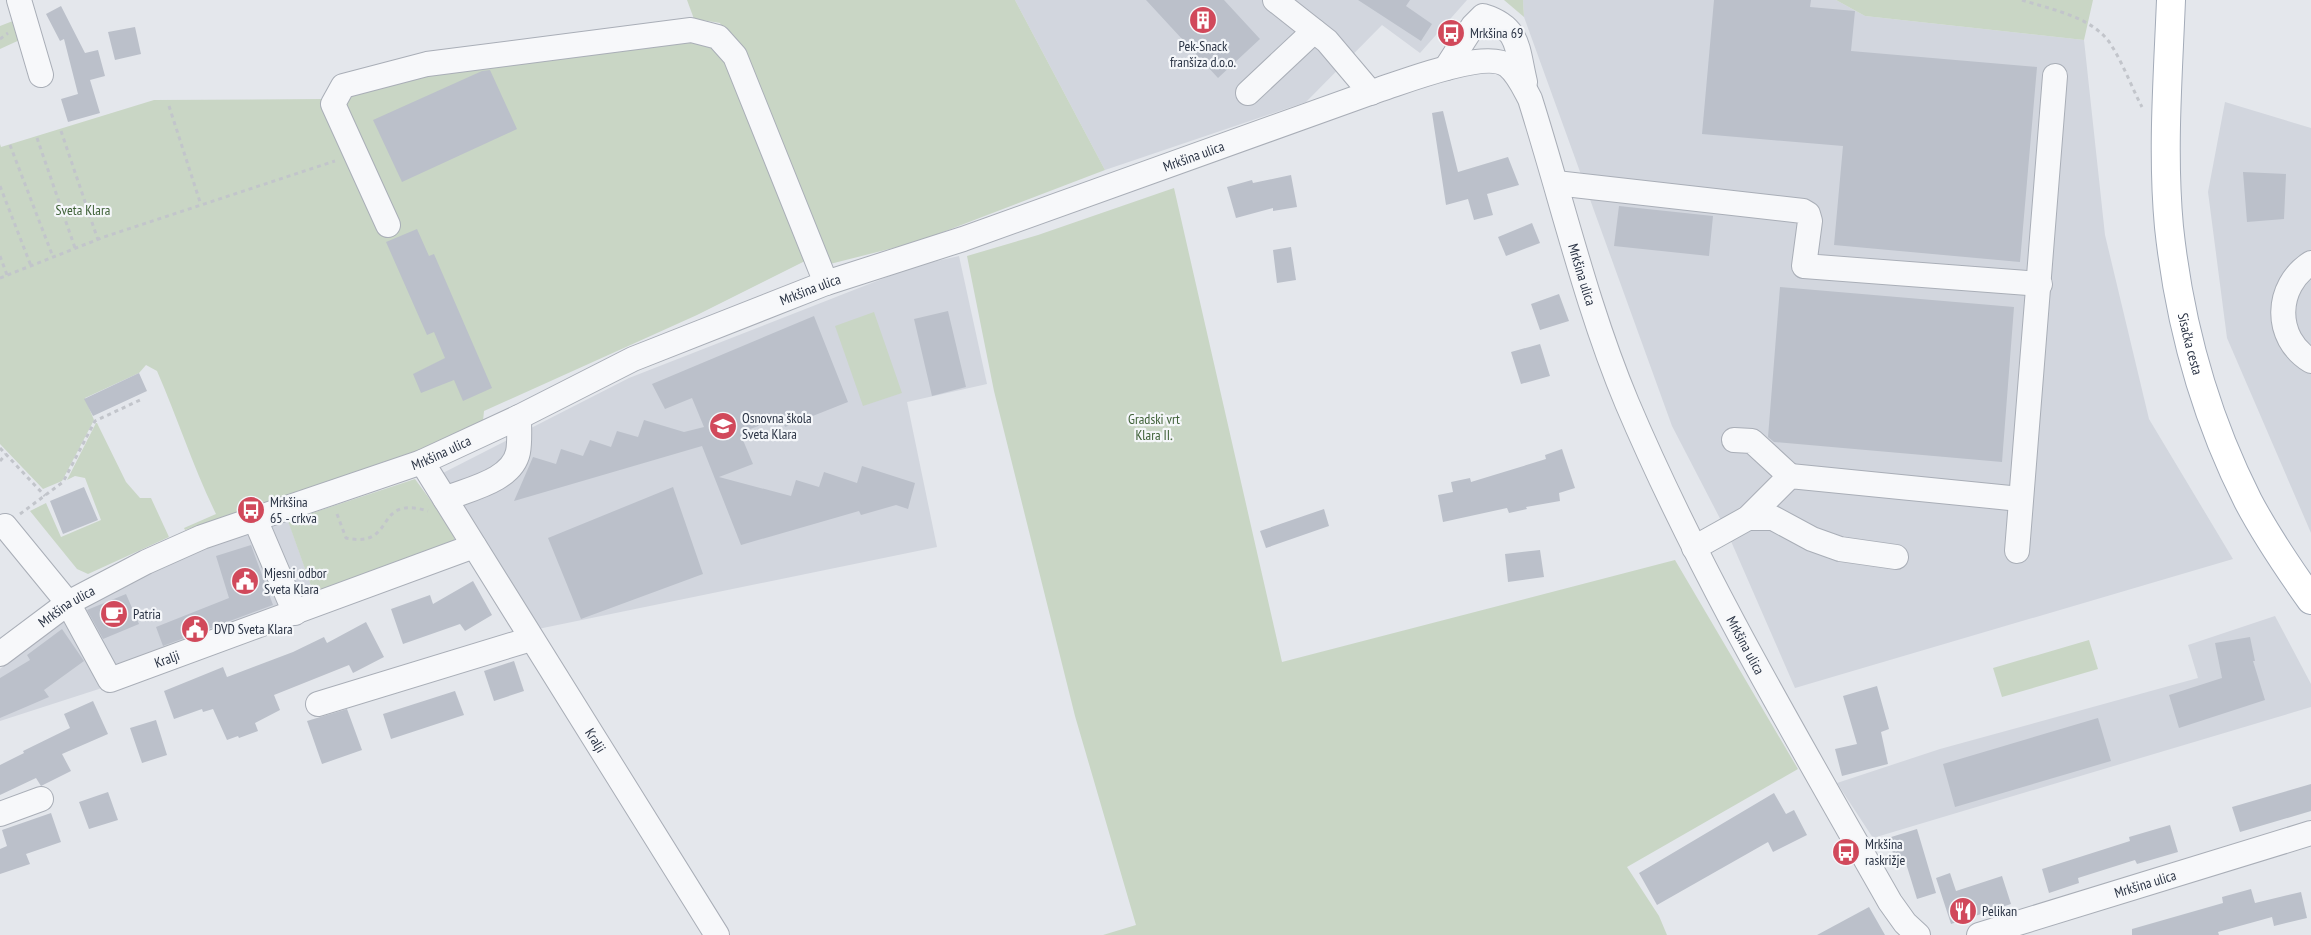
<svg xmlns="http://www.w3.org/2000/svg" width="2311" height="935" viewBox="0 0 2311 935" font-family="'PT Sans Narrow',sans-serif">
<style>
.built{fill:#d2d6de}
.green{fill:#c9d6c5}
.building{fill:#bbc0ca}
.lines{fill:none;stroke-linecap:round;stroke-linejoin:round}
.minor-casing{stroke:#a9aeb7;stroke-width:26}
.major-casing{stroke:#a3abb8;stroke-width:30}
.path{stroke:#c2c5cb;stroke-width:3;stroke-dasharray:4 4;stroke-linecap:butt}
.minor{stroke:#f7f8fa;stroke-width:24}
.major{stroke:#fff;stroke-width:28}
.labels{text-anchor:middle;stroke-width:4.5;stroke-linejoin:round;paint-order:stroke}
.poi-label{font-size:14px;fill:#2b3445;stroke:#f4f6f9;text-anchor:start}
.street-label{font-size:14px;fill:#2b3445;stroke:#f4f6f9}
.park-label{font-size:14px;fill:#3f6138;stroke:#f4f6f9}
</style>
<rect width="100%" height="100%" fill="#e4e7ec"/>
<!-- built -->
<path class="built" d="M1015,0H1467L1420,53L1382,25L1306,102L1105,170Z
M1523,0H1836L1865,16L2084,40L2105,235L2149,419L2233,559L1795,688L1727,532L1672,426L1524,17Z
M2225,102L2311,128V533L2227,338L2208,192Z
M959,256L987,384L907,402L937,547L538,629L439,475L629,378L915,266Z
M287,517L315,597L102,688L0,721V669L65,615L98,595L214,544Z
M2275,616L2311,684V707L1873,838L1837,783L1940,749L2198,678L2188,645Z"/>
<!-- green -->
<path class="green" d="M687,0H1015L1105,170L917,242L826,265L720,23L696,19L719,46L807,260L697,315L484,411L483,421L416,451L185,530L184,528L216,514C193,467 178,419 157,371L146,365L139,373L85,398L94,420L62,481L43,489L0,444V144L1,147L154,100L324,99L353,76L694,19Z
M1504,0H1523L1524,17Z
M1836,0H2093L2084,40L1865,16Z
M18,19L24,38L0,49V26Z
M1174,188L1282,662L1675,560L1798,769L1627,867L1659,916L1667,935H1103L1136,925L1075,716L994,391L967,256L1038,235Z
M874,312L902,393L863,406L835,326Z
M96,423H97L126,482L140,498H151L169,537L88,574L77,569L30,511L46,503L61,537L101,520L85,478L75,476L67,480Z
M415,479L456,535L454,540L315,597L288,521Z
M2089,640L2098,669L2002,697L1993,668Z"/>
<!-- building -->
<path class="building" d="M1146,0H1224L1260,39L1218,78Z
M1358,0H1410L1406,6L1432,24L1421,41Z
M1714,0H1811L1810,7L1855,11L1851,51L2037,67L2020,262L1834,245L1843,146L1702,134Z
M61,6L85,53L98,50L105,76L90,80L100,113L68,122L61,99L78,94L64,39L60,41L46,14Z
M135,27L141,54L115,60L108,32Z
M490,70L517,129L402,182L373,120L482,71Z
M1443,111L1458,172L1508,157L1519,185L1487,194L1493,215L1474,220L1468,199L1446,205L1432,113Z
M2243,172L2286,174L2284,219L2247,222Z
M1291,175L1297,207L1273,211V208L1236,218L1227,187L1252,180L1253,183Z
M1619,206L1713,216L1709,256L1614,246Z
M1532,223L1540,243L1506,256L1498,237Z
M417,229L429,256L434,254L492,388L463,401L454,380L421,393L413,374L445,358L434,332L427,335L386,242Z
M1291,247L1296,280L1277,283L1273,250Z
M1780,287L2014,307L2002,462L1774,442L1768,437Z
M1559,294L1569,321L1540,330L1531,304Z
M948,311L966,387L932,396L914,319Z
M814,316L848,402L785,427L781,417L740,433L753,464L719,477L791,496L796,480L819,487L824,472L857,483L862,466L915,483L908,509L896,505L861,515L859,511L741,545L702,446L514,501L533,457L556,464L561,449L583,456L590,440L611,447L617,431L638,437L644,420L684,432L704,427L692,398L665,409L652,384Z
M1540,344L1550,376L1521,384L1511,352Z
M139,373L147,391L93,416L84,399Z
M1562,449L1575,488L1559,493L1560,501L1526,507L1527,509L1509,513L1507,508L1443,522L1438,495L1453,492L1451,482L1470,478L1471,482L1546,459L1545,455Z
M84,487L98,520L63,534L50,501Z
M673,487L703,574L581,619L548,538Z
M1324,509L1329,526L1266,548L1260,531Z
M251,545L273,605L163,646L156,627L229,598L216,556Z
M1540,550L1544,577L1508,582L1505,554Z
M473,581L492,615L465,631L460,624L403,644L391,609L430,595L433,604Z
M126,594L139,624L103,639L87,610Z
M366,622L384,657L353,673L349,665L274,695L280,710L255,723L258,731L239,738L238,736L227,740L213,709L203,712L202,709L174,719L164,691L223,667L227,677L293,652L324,637L327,643Z
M62,629L84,661L44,690L49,697L0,718V678L30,660L27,655Z
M2250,637L2255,661H2253L2265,700L2179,728L2169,695L2222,678L2215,643Z
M514,661L524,691L494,701L484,671Z
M1877,686L1889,729L1881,732L1888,764L1842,776L1835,749L1857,744L1843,696Z
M455,691L464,715L391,739L383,714Z
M93,701L108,734L62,754L71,771L41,786L36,778L0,795V765L24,753L23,751L70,728L64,714Z
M347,709L362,750L322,764L307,721Z
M2098,718L2111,761L1955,807L1943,764Z
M156,720L167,755L142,763L130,728Z
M2311,784V811L2240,832L2232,807Z
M108,792L118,820L89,829L79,802Z
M1774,793L1786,814L1794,810L1807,835L1773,852L1768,842L1657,905L1639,873Z
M51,813L61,842L26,854L30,864L0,874V849L7,846L2,830Z
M2170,825L2178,852L2137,864L2135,860L2078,878L2079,883L2049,893L2042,869L2130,841L2129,837Z
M1917,829L1936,893L1917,899L1904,857L1895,860L1888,838Z
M1950,873L1956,891L2002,876L2011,904L1951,924L1936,878Z
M2251,889L2255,903L2301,892L2307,918L2274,926L2272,917L2218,932L2219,935H2132V929L2223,903L2222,897Z
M1869,907L1885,935H1817Z"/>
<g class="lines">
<!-- minor casing -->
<g class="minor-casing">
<g id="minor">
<path d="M19,0L41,75"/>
<path d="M1275,0L1327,41L1371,93"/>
<path d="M1446,68L1473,26L1483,16C1520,27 1517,49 1525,82"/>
<path d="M1248,93L1314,31"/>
<path d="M1556,183L1803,211L1808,214L1810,221L1804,266L2040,284"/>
<path d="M388,225L333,104L343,86L427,64L691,30L718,37L735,56L826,283"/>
<path d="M2311,263C2275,286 2273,338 2311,361"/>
<path d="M1734,440L1752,441L1790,476"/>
<path id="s1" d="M422,462L717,935"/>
<path d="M445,499C468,489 512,481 518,452C520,442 519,429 519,417"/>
<path d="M1748,518H1773L1812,539L1840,549L1896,557"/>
<path d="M255,519L295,613"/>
<path id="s2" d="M5,526L68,603L110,680L474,546"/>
<path d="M1694,548L1748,518L1790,476L2020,499"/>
<path d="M2017,551L2055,76"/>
<path id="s3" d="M0,654L68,603L146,562L202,537L422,462L519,417L633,359L826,283L963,239L1381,89C1406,81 1487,49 1508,66C1518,74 1524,88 1530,99C1562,200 1586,305 1627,403C1700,575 1798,740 1890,902L1905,923L1918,935"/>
<path d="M318,704L531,639"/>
<path d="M0,814L41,799"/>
<path id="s4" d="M1979,935L2311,833"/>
</g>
</g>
<!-- major casing -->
<g class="major-casing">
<g id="major">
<path id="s5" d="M2171,0C2168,75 2162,152 2169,227C2179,321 2205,416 2248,501C2266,535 2289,569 2311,600"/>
</g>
</g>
<!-- path -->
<path class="path" d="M2022,0C2052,10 2096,17 2113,48C2124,66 2132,88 2142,107
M0,39L8,33
M169,106L201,205
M61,131L98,240
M37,138L75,248
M10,145L53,257
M0,186L31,266
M0,256L7,275
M0,278L104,237L335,161
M0,448L45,496
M0,461L6,454
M20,514L63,482L95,421L140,400
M337,514L346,538C398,549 372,494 428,511"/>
<!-- minor -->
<use href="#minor" class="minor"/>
<!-- major -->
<use href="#major" class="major"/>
</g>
<!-- icons -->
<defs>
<g id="building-disc" transform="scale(1.4375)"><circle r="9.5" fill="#d1495b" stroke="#f4f6f9"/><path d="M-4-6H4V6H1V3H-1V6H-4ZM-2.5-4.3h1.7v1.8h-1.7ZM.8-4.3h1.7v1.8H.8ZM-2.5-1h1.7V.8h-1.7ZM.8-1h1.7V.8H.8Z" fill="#fff"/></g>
<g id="bus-disc" transform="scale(1.4375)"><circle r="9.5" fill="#d1495b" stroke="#f4f6f9"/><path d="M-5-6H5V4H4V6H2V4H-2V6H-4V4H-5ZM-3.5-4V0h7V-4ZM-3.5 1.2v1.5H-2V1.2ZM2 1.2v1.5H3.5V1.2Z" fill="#fff"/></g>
<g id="school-disc" transform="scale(1.4375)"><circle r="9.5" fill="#d1495b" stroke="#f4f6f9"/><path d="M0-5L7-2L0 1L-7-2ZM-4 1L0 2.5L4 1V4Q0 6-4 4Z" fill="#fff"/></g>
<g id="civic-disc" transform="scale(1.4375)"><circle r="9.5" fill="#d1495b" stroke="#f4f6f9"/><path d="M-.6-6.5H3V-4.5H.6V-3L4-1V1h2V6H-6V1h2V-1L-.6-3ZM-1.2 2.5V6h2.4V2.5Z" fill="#fff"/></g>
<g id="cafe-disc" transform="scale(1.4375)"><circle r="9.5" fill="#d1495b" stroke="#f4f6f9"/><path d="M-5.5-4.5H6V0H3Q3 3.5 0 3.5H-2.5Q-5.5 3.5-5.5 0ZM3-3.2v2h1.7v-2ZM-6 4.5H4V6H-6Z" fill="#fff"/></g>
<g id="restaurant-disc" transform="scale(1.4375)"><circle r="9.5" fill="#d1495b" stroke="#f4f6f9"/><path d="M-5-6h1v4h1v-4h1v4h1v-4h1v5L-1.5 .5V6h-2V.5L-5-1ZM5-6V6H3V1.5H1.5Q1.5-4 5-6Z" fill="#fff"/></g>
</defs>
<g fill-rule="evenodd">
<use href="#building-disc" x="1203" y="20"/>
<use href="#bus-disc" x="1451" y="33"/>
<use href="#school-disc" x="723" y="426"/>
<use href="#bus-disc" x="251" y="510"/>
<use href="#civic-disc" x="245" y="581"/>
<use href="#cafe-disc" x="114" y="614"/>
<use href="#civic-disc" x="195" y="629"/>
<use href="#bus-disc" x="1846" y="852"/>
<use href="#restaurant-disc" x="1963" y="911"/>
</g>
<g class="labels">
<!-- poi labels -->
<g class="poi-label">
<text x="1470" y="38">Mrkšina 69</text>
<text x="1203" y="51" text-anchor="middle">Pek-Snack<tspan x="1203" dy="16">franšiza d.o.o.</tspan></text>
<text x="742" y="423">Osnovna škola<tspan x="742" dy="16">Sveta Klara</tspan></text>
<text x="270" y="507">Mrkšina<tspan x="270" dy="16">65 - crkva</tspan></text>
<text x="264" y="578">Mjesni odbor<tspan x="264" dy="16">Sveta Klara</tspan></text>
<text x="133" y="619">Patria</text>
<text x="214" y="634">DVD Sveta Klara</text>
<text x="1865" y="849">Mrkšina<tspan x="1865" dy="16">raskrižje</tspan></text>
<text x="1982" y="916">Pelikan</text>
</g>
<!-- street labels -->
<g class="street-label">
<text dy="5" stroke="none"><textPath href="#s3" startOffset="1298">Mrkšina ulica</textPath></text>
<text dy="5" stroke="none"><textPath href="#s3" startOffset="1852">Mrkšina ulica</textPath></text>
<text dy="5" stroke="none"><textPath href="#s3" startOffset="892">Mrkšina ulica</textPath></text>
<text dy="5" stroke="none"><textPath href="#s5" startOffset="346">Sisačka cesta</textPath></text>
<text dy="5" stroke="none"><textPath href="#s3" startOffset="488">Mrkšina ulica</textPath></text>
<text dy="5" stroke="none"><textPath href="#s3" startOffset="82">Mrkšina ulica</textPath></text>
<text dy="5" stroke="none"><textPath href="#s3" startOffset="2258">Mrkšina ulica</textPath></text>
<text dy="5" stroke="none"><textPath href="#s2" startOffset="248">Kralji</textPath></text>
<text dy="5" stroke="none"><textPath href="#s1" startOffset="328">Kralji</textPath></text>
<text dy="5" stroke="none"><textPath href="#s4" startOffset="174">Mrkšina ulica</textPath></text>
</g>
<!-- park labels -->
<g class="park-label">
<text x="83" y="215">Sveta Klara</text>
<text x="1154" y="424">Gradski vrt<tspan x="1154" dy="16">Klara II.</tspan></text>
</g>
</g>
</svg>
